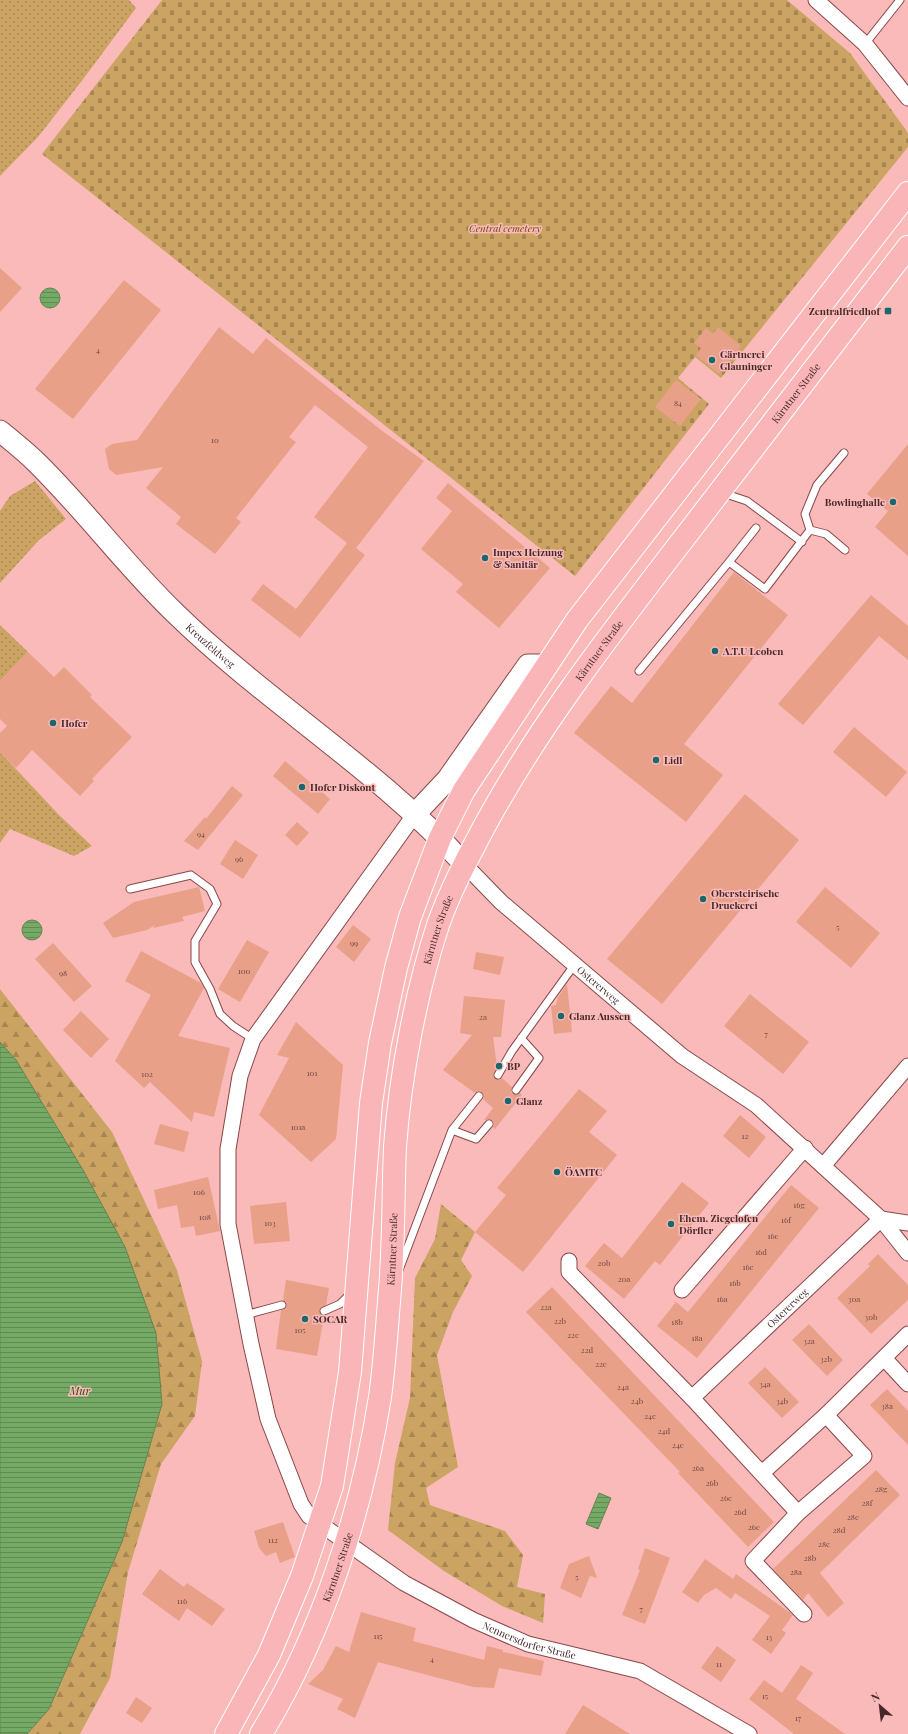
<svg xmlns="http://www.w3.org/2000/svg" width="908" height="1734" viewBox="0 0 908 1734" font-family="'Playfair Display',serif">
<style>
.grass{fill:url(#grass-dots)}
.forest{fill:url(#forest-firs)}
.cemetery{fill:url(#cemetery-stones)}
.water{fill:url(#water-rules);stroke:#668353}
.building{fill:#e8a089}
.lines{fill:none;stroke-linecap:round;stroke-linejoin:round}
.lane-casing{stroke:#8a4749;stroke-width:9}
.street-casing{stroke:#8a4749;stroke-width:17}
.secondary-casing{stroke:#8a4749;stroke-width:23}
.primary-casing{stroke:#fff;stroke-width:24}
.lane{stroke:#fff;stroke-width:7}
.street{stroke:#fff;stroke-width:15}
.secondary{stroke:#fff;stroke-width:21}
.primary{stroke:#fab5b8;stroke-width:22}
.poi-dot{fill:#1b686b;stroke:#f9bab9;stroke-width:1.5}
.labels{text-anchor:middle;stroke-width:3;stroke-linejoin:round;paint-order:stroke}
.number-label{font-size:8px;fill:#6f4641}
.park-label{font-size:10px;font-style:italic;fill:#6d4d0e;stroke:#f9bab9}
.poi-label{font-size:10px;font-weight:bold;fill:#472829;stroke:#f9bab9;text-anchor:start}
.street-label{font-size:10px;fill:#472829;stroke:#f9bab9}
.water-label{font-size:11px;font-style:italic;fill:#1e5109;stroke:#f9bab9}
</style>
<defs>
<pattern id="grass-dots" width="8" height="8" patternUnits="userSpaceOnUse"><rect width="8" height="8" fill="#cba463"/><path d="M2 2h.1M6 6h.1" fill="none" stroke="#a78652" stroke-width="1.8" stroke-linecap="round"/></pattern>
<pattern id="forest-firs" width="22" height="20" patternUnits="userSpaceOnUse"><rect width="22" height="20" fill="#cba463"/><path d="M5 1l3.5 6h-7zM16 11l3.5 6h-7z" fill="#a78652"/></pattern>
<pattern id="cemetery-stones" width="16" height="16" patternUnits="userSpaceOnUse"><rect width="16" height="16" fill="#cba463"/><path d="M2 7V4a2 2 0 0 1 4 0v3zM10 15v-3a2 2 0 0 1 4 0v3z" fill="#a78652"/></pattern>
<pattern id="water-rules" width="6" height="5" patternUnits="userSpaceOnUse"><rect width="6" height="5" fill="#74aa65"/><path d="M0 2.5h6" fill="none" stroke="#618a53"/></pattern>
</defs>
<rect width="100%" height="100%" fill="#f9bab9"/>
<!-- grass -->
<path class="grass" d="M0,0H129L136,8L84,78L38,137L0,176Z
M35,481L66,519L39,540L0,583V511L10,496Z
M0,625L28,652L0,681Z
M0,752L59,815L92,846L74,856L10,829L0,843Z"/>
<!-- forest -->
<path class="forest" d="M0,989L112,1132L177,1270L202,1361L195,1416L161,1464L128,1572L110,1678L80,1734H27L49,1709L122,1542L162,1404L16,1060L0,1042Z
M441,1204L475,1232L461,1260L472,1276L453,1312L437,1355L458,1467L426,1488L430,1505L505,1531L523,1555L517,1587L545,1594L543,1623L502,1606L444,1571L388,1530L395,1463L410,1398L415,1278L435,1239Z"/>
<!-- cemetery -->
<path class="cemetery" d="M162,0H787L850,53L906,130L908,134V147L721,378L695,357L678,378L709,404L575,576L42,154Z"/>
<!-- water -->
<path class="water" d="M40 298a10 10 0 1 1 20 0a10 10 0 1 1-20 0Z
M22 930a10 10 0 1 1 20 0a10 10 0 1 1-20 0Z
M0,1042L16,1060L83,1170L125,1247L156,1333L162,1404L122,1542L49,1709L27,1734H0Z
M599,1493L611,1498L598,1529L586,1524Z"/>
<!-- building -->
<path class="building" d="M0,268L22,288L0,312Z
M124,280L161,310L73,419L35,389Z
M219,327L253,354L266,338L381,430L424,461L356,548L365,555L300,638L251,600L263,584L296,609L347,543L314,517L368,447L315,405L289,437L296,442L236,518L241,522L215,554L176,524L181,517L146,488L163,467L116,475L109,469L105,449L112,444L137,440Z
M718,327L741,346L719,374L696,355L701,348L694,343L706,328L713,334Z
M676,380L701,399L680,426L655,407Z
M908,444V556L875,527L888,511L867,494Z
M448,483L550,568L499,628L456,592L463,584L421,549L452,511L436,498Z
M734,572L788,615L684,744L723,775L686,822L574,733L611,686L632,703Z
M871,595L908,626V660L879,636L803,725L778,704Z
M28,652L54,677L64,667L92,695L90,697L132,737L92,779L94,781L80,796L32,750L16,768L0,752V733L7,726L0,719V681Z
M854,727L907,772L886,797L833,752Z
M285,761L330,799L318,814L273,776Z
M232,786L243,795L198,850L184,841L205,817L206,819Z
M745,794L799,840L662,1004L607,959Z
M297,822L309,833L297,846L285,835Z
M235,840L258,855L243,879L220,864Z
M199,887L205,911L182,917L184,921L153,928L155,925L147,930L113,938L103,923L134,902Z
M825,887L880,933L851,968L796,922Z
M353,925L371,939L354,962L336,947Z
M247,940L269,952L240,1002L218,989Z
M53,943L92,986L74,1002L35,959Z
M141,951L201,983L204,988L178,1036L230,1048L214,1117L194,1112L192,1122L150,1082L144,1088L115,1061L151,995L125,981Z
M476,952L504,957L500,975L473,969Z
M567,984L572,1032L554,1034L551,1006L556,1005L558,997Z
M750,994L809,1042L783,1074L724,1026Z
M464,996L505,1000L501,1037H493L497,1066L493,1075L496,1079L502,1078L512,1087L511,1092L513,1094L520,1093L522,1095L495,1129L493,1127L494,1123L492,1120H484L493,1108L483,1099L484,1096L482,1092L478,1091L475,1093L443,1070L472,1035L460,1033Z
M81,1011L109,1039L91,1058L63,1030Z
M296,1022L343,1065L336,1139L311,1162L259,1115L289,1058L277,1055Z
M579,1089L607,1111L589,1132L617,1155L523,1272L475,1232L506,1195L497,1188Z
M740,1115L766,1137L749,1158L723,1136Z
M160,1124L189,1132L184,1152L154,1144Z
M208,1177L220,1231L196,1236L194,1226L181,1228L177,1205L158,1209L154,1190Z
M682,1182L709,1203L660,1265L655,1261L624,1299L585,1266L604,1243L622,1258Z
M791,1185L819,1208L697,1358L657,1326L676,1302L688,1312Z
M286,1202L290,1241L254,1244L250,1206Z
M878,1254L908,1285V1300L871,1334L837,1298L870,1266L868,1264Z
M286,1280L329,1288L326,1305L319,1310L320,1313L324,1316L317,1356L276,1349L281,1310L287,1306L286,1302L283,1300Z
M552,1287L774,1522L748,1547L678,1473L680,1472L526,1312Z
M809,1324L843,1360L827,1376L792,1340Z
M765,1367L799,1402L782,1418L748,1383Z
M887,1389L908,1411V1445L870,1405Z
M876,1470L900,1495L820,1573L844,1603L828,1617L808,1593L803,1600L773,1569Z
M283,1522L295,1557L280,1563L276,1552L266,1556L259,1548L254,1531Z
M645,1548L670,1558L645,1624L622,1615L640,1570L638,1569Z
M589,1556L597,1578L590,1576L581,1598L560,1588L569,1564Z
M705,1559L733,1579L736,1574L793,1615L782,1630L786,1633L771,1654L752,1640L770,1616L735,1593L731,1599L716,1588L704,1595L698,1603L682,1592Z
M160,1569L184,1587L187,1583L225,1609L212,1626L187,1608L179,1621L142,1594Z
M361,1612L416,1628L413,1641L484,1660L487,1646L503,1650V1652L544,1661L541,1676L499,1668L494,1688L473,1687L378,1662L355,1718L337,1709L343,1699L308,1684L323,1670L336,1646L349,1652Z
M717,1646L736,1660L721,1682L701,1668Z
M801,1665L813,1673L796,1699L845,1734H794L749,1699L764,1680L782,1693Z
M136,1697L152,1708L142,1723L126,1713Z
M583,1705L630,1734H565Z"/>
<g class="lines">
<!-- lane casing -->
<g class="lane-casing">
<path id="lane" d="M865,44L900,0
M723,493L747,501L802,542
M810,530L826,534L845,550
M729,562L756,528
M639,671L729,562L765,589L810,530L805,514L817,485L844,453
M130,889L191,875L210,889L217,904L195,941V962L210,989L220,1014L233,1026L253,1039
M498,1075L512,1051L575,964
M516,1090L539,1058L521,1038
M452,1130L476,1139L489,1124
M399,1270L452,1130L479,1096
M324,1311L340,1304L350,1294
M245,1315L282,1305"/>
</g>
<!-- street casing -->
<g class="street-casing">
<g id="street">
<path d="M816,0L865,44L908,98"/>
<path id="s1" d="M415,814L253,1039L240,1076L228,1149V1224L251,1344L268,1419L301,1504L309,1516L404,1583L473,1620L528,1644L640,1671L749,1734"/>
<path id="s2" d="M464,864L501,902L682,1056L756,1105L881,1219L908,1253"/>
<path d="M823,1166L908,1066"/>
<path d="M569,1261V1272L692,1398L798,1513L753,1561L804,1614"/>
<path d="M682,1290L805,1148"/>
<path d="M884,1358L908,1384"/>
<path id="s3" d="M692,1398L881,1219L908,1223"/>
<path d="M762,1473L826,1415"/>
<path d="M798,1513L864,1456L826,1415L908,1334"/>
</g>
</g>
<!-- secondary casing -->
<g class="secondary-casing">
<g id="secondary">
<path id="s4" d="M0,431C12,441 25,451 36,462C85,510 126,566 175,613C266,702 378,769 464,864"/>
<path d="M415,814L447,780L528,665H546"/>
</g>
</g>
<!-- primary casing -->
<g class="primary-casing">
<g id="primary">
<path d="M226,1734L269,1655L302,1576L332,1486L350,1372L371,1103L380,1043L396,968L410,917L440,838L464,790L577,620L908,193"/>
<path id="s5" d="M261,1734C322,1634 362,1512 380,1397C385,1361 387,1325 390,1289C394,1241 393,1194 395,1147C400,1077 416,992 438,925C450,891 467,859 484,827C536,731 602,645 668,559C748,455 828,351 908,247"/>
</g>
</g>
<!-- lane -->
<use href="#lane" class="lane"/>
<!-- street -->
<use href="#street" class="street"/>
<!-- secondary -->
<use href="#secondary" class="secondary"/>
<!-- primary -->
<use href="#primary" class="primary"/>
</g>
<!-- markers -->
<g class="poi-dot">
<rect x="884" y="307" width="8" height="8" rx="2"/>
<circle cx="712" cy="360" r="4"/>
<circle cx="893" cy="502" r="4"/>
<circle cx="485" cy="558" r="4"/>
<circle cx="715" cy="651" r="4"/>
<circle cx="53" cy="723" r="4"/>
<circle cx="656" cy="760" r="4"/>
<circle cx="302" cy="787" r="4"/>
<circle cx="703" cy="899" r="4"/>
<circle cx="561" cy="1016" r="4"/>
<circle cx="499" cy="1066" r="4"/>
<circle cx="508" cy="1101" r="4"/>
<circle cx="557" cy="1172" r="4"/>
<circle cx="671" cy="1224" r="4"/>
<circle cx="305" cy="1319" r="4"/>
</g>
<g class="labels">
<!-- number labels -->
<g class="number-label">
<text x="98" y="353">4</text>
<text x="678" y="406">84</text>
<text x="215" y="443">10</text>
<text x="201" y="837">94</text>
<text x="239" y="862">96</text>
<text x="838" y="930">5</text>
<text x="354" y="946">99</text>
<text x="244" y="974">100</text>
<text x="63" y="976">98</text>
<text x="483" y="1020">2a</text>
<text x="766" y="1037">7</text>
<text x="312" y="1076">101</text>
<text x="147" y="1077">102</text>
<text x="298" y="1130">101a</text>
<text x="745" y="1139">12</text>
<text x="199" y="1195">106</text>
<text x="799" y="1208">16g</text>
<text x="205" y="1220">108</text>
<text x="786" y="1223">16f</text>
<text x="270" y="1226">103</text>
<text x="773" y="1239">16e</text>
<text x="761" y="1255">16d</text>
<text x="604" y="1266">20b</text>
<text x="748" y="1270">16c</text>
<text x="624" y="1282">20a</text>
<text x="735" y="1286">16b</text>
<text x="722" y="1302">16a</text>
<text x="854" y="1302">30a</text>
<text x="546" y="1310">22a</text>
<text x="871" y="1320">30b</text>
<text x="560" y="1324">22b</text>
<text x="677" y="1325">18b</text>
<text x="300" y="1333">105</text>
<text x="573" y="1338">22c</text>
<text x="697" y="1341">18a</text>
<text x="809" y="1344">32a</text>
<text x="587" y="1353">22d</text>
<text x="826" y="1362">32b</text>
<text x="601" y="1367">22e</text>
<text x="765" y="1387">34a</text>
<text x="623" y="1390">24a</text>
<text x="637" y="1404">24b</text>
<text x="782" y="1404">34b</text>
<text x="887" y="1409">38a</text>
<text x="650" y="1419">24c</text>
<text x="664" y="1434">24d</text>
<text x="678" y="1448">24e</text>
<text x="698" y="1471">26a</text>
<text x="712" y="1486">26b</text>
<text x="881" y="1492">28g</text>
<text x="726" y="1501">26c</text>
<text x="867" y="1506">28f</text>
<text x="740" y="1515">26d</text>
<text x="853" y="1520">28e</text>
<text x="754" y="1530">26e</text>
<text x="839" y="1533">28d</text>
<text x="273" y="1543">112</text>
<text x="824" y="1547">28c</text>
<text x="810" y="1561">28b</text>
<text x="796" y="1575">28a</text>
<text x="577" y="1580">5</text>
<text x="182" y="1604">116</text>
<text x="641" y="1612">7</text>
<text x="378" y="1639">115</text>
<text x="769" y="1640">13</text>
<text x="432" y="1662">4</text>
<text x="719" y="1667">11</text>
<text x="765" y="1699">15</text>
<text x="798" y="1721">17</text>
</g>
<!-- park labels -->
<g class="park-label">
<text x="505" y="232">Central cemetery</text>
</g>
<!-- poi labels -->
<g class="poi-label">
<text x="880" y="315" text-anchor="end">Zentralfriedhof</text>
<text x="720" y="358">Gärtnerei<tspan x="720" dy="12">Glauninger</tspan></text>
<text x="885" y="506" text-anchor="end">Bowlinghalle</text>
<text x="493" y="556">Impex Heizung<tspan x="493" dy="12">&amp; Sanitär</tspan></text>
<text x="723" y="655">A.T.U Leoben</text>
<text x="61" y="727">Hofer</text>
<text x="664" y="764">Lidl</text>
<text x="310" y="791">Hofer Diskont</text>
<text x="711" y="897">Obersteirische<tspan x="711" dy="12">Druckerei</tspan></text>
<text x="569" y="1020">Glanz Aussen</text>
<text x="507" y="1070">BP</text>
<text x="516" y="1105">Glanz</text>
<text x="565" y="1176">ÖAMTC</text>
<text x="679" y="1222">Ehem. Ziegelofen<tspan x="679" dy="12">Dörfler</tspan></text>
<text x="313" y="1323">SOCAR</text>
</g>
<!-- street labels -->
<g class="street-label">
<text dy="4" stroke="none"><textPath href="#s5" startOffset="1480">Kärntner Straße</textPath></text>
<text dy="4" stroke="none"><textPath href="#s4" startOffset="301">Kreuzfeldweg</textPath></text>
<text dy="4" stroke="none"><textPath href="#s5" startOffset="1156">Kärntner Straße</textPath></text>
<text dy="4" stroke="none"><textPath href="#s5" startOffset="832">Kärntner Straße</textPath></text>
<text dy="4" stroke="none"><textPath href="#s2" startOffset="181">Ostererweg</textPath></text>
<text dy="4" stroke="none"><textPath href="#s5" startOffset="508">Kärntner Straße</textPath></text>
<text dy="4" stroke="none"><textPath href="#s3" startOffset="131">Ostererweg</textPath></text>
<text dy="4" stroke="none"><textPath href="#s5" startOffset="184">Kärntner Straße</textPath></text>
<text dy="4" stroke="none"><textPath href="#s1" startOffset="1025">Nennersdorfer Straße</textPath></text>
</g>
<!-- water labels -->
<g class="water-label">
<text x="80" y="1395">Mur</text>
</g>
</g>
<!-- north arrow -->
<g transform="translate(880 1706) rotate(332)" stroke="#f9bab9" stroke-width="3" paint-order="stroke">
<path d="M0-3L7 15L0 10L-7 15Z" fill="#472829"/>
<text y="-6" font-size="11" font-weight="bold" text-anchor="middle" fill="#472829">N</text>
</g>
</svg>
